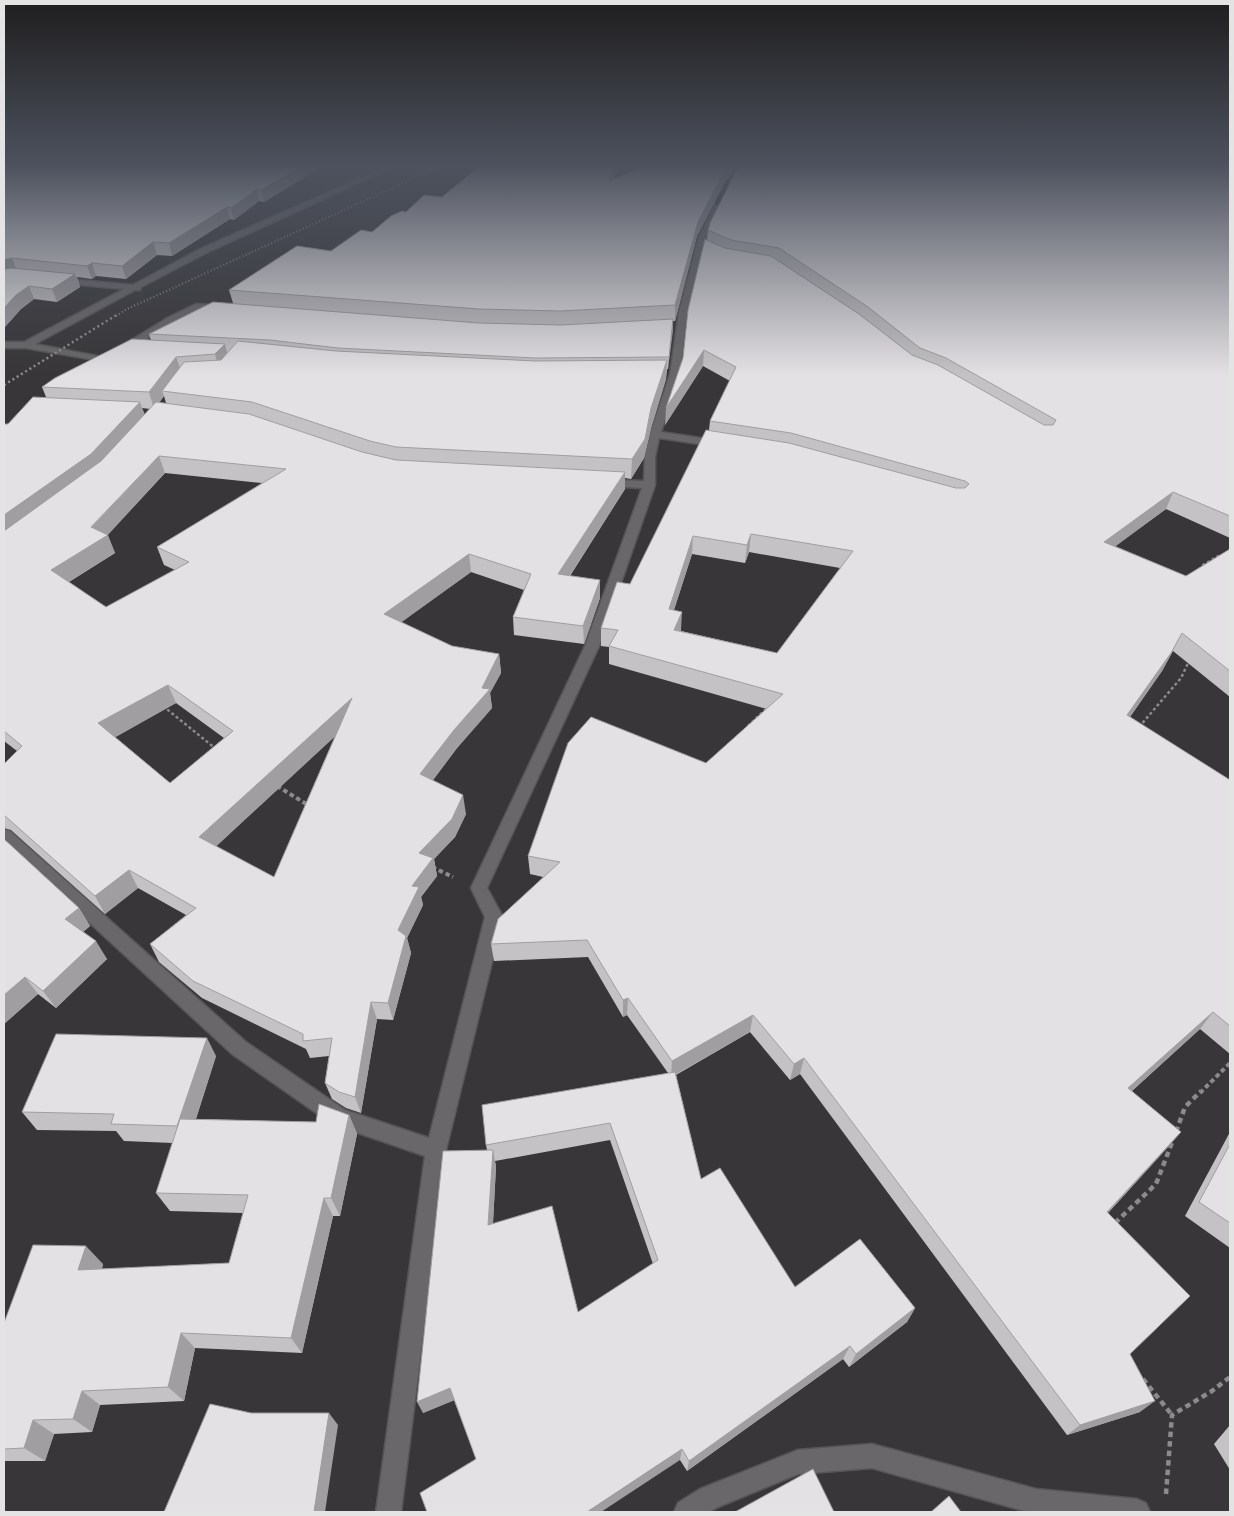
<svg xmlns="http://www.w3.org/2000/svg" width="1234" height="1516" viewBox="0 0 1234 1516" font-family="'Crimson Pro',serif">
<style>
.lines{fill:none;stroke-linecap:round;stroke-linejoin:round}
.street-casing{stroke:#565556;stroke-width:3}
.path-far2{stroke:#8c8b8c;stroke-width:2.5;stroke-dasharray:3 2.5;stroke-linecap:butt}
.path-far1{stroke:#8c8b8c;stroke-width:4;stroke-dasharray:4.5 3;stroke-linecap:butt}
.path{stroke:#8c8b8c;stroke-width:4.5;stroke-dasharray:5.5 4;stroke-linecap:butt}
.street{fill:#696769;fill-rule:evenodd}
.rail-far1{stroke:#908e90;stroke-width:2;stroke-dasharray:1 2.5;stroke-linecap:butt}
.rail{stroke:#908e90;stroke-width:2.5;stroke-dasharray:2 3;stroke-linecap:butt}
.wall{fill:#c4c2c4;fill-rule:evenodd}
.shaded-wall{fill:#a09ea0}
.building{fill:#e4e1e4;stroke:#a09ea0;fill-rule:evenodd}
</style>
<rect width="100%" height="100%" fill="#383638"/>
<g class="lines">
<!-- street casing -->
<g class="street-casing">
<path id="street" d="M392,164H400L206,253L141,287L140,290H135L35,344L107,358V362L26,348H4V342H24L124,289L60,283L56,280L57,278L133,285L200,249Z
M442,164H450L433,172L427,171Z
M715,205L722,207L707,237L687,312L680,374L661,432L720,441L725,444L720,447L659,438L655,457V485L599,646L487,888L503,917L446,1150L401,1512H376L425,1156L332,1124L232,1054L4,844V829L10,831L246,1042L345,1110L429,1138L485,917L471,888L585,646L642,488L606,486L600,483L606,480L644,481L645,457L650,434L670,374L679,312L699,237Z
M196,304L223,306L227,309L223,312L197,310L125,351L122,352L117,349L169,317Z
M872,1444L1036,1489L1137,1499L1146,1503L1150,1512H1028L872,1468L798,1474L718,1507L709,1512H674L678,1503L700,1489L798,1450Z"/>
</g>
<!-- path-far2 -->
<path class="path-far2" d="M1201,570V566L1220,555
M163,706L216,749
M748,726L769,706
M1139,727L1181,678L1189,661"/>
<!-- path-far1 -->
<path class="path-far1" d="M277,786L308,805
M432,867L453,877
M1200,1093L1230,1063"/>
<!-- path -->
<path class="path" d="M1176,1132L1185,1107L1201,1091
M1115,1223L1156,1184L1173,1140
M1143,1379L1172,1415
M1166,1494L1172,1415L1212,1391L1230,1377"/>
<!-- street -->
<use href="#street" class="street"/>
<!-- rail-far1 -->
<path class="rail-far1" d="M116,316L127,309L445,164"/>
<!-- rail -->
<path class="rail" d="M4,385L118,314"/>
</g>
<!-- wall -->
<path class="wall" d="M4,164L321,167L264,202L259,201L234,220L230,219L172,256L157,255L126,279L96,276L92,279L77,277L80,287L57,302L34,299L21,309L4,328Z
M619,164L614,179L725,182L697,236L675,321H673L668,369H667L666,379L651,428L644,458L631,479L625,478V489L570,576L600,598L584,644L514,635L513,617L524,590L471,572L401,622L452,646L499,654L501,673L490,693L492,708L457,748L433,780L466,814L455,837L434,859L437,876L421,897L423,905L407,938L411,953L393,1020L377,1019L361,1113L346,1108L332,1099L325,1083L329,1056L310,1058L306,1049L202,998L159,962L150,944L186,915L138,888L105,914L11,830L4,828V764L17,751L4,741V424H8L46,397L42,387L151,340L149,334L233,303L229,290L331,251L372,232L406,212L442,197ZM164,396L166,403H159ZM142,408L150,409L145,415ZM165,473L262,483L157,547L164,565L175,570L106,607L69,582L115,553L107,535ZM176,703L224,738L170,783L115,737ZM335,736L274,877L216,846Z
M1230,164V538L1166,509L1115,546L1186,576L1230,549V697L1173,651L1162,671L1130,717L1230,780V1054L1200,1029L1132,1091L1168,1147L1108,1213L1130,1354L1140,1412L1067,1435L800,1074L790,1080L750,1032L676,1075L701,1179L795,1287L915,1308L907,1322L849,1367L843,1359L687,1471L680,1460L476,1459L454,1400L423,1413L487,1150L486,1145L668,1073L627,1015L623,1017L588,957L494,961L491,944L543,877L530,874L528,856L706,763L767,709L609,664V647L601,646V628L630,584L709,430L710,421L730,381L703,366L665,425L683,358L707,240L708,230ZM749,552L840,568L777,653L681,631V630L674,610L692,554L745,563ZM610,1140L653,1264L578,1312L493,1223L496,1167L495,1161Z
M4,839L79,908L90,926L83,932L107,959L56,1008L38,994L4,1024Z
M216,1056L196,1119L316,1122L349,1115L357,1134L340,1216H333L302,1353L195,1348L184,1401L100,1405L92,1432L54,1434L45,1461H4V1323L103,1264L102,1269L229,1263L243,1213L170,1211L156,1193L173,1143L124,1141L116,1131L37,1130L22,1112Z
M1230,1132V1248L1185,1216Z
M1230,1425V1470L1214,1444Z"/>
<!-- shaded-wall -->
<path class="shaded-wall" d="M306,164H329L321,167L264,202L261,190Z
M615,164H619L609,195V181Z
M730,164H741L725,182L697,236L675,321V305L698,222L726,168Z
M257,189L259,201L234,220L231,208Z
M227,207L230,219L172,256L169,243Z
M153,242L157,255L126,279L122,266Z
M12,258L17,271L4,274V260Z
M92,263L96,276L92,279L87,266Z
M75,274L80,287L57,302L52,289Z
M29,286L34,299L21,309L4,328V308L16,295Z
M673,319V331L668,369L669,357Z
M225,344L229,360L219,370L215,354Z
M704,350L703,366L665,425L666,408Z
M176,357L182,373L162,391L164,396L154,409L149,392Z
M667,360L666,379L651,428L644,458L631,479L632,459L651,408Z
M140,402L146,419L98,472L4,539V515Z
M159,456L165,473L106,537L108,535L115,553L59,588L51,570Z
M625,472V489L559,592L558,574Z
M1173,492L1166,509L1097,560L1104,542Z
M751,534L749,552L745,563L747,545Z
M693,536L692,554L668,628L669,609Z
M469,554L471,572L388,632L384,614Z
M600,580V598L584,644L583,626Z
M682,612L681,630L673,648L674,630Z
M1182,633L1162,671L1118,734L1127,715Z
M499,654L501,673L490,693L492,708L457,748L424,792L420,774L482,688Z
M168,685L176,703L107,742L98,723Z
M352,698L356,717L207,855L199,837Z
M463,795L466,814L455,837L434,859L437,876L421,897L423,905L407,938L411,953L393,1020L388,1003L398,930L412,886L419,853Z
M129,870L138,888L105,914L95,896Z
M79,908L90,926L77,937L65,919Z
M96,941L107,959L56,1008L43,991Z
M25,977L38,994L4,1024V995Z
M628,998L627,1015L623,1017V1000Z
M371,1002L377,1019L361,1113L355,1097Z
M1213,1012L1200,1029L1117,1104L1128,1088Z
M753,1015L750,1032L671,1077L672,1061Z
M207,1038L216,1056L188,1143L177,1126Z
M804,1058L800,1074L790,1080L794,1064Z
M349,1115L357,1134L340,1216L331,1198Z
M1181,1132L1168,1147L1095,1227L1107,1212Z
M493,1150L496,1167L492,1240L488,1225Z
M324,1198L333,1216L302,1353L291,1338Z
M86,1246L103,1264L96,1287L78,1270Z
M915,1308L907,1322L849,1367L856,1354Z
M181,1333L195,1348L184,1401L168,1387Z
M850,1346L843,1359L687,1471L689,1461Z
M450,1388L455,1400L423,1413L417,1402Z
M82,1391L100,1405L92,1432L73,1419Z
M1155,1401L1140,1412L1067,1435L1080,1425Z
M329,1413L338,1425L325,1512H314Z
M33,1420L54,1434L45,1461L24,1448Z
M682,1449L680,1460L601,1512H587Z"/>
<!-- building -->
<path class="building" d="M4,164H306L261,190L257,189L231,208L227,207L169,243L153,242L122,266L92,263L87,266L12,258L4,260Z
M482,164H615L609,181L648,164H730L726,168L698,222L675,305L560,311L479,309L229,290L297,246L331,251L361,230L372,232L391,216L402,211L406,212L424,195L442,197Z
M742,164H1230V516L1173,492L1104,542L1186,576L1230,549V671L1182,633L1171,653L1127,715L1230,780V1026L1213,1012L1128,1088L1181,1132L1107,1212L1190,1296L1130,1354L1155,1401L1080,1425L804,1058L794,1064L753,1015L672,1061L628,998L623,1000L587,940L491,944L498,919L560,862L528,856L568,743L591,717L706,763L783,694L609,646L618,630L601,628L617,582L630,584L706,430L789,443L956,488H965L969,484L965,481L791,433L710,421L736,367L704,350L666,408L683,358L688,310L705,239L725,248L771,256L859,314L912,355L938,365L1044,425H1053L1056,420L946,358L920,348L868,307L779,248L731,240L708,230L710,223L736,171ZM751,534L853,551L777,653L674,630L682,612L669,609L693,536L747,545Z
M12,268L75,274L52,289L29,286L16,295L4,308V269Z
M213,302L479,323L561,325L673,319L669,357L535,358L338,348L270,340L149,334Z
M132,339L225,344L215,354L176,357L149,392L42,387L55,378Z
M238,341L336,351L535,361L667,360L651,408L645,439L632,459L396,447L370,441L252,402L162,391L184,362L221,360Z
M33,397L140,402L91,454L4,515V424H8Z
M156,402L249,414L362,452L396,460L625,472L558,574L600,580L583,626L513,617L531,574L469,554L384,614L452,646L499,654L482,688L490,689L454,730L420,774L463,795L452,819L419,853L433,858L412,886L419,887L398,930L406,936L388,1003L371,1002L355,1097L339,1092L325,1083L332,1038L303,1041V1034L193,981L150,944L196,908L129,870L95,896L4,815V764L22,746L4,731V531L101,461ZM159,456L286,469L157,547L189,562L106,607L51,570L108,535L91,527ZM168,685L233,731L170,783L98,723ZM352,698L274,877L199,837Z
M4,839L79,908L65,919L96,941L43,991L25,977L4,995Z
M56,1034L207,1038L177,1126L111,1124L114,1114L22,1112Z
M675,1072L701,1179L720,1168L795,1287L860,1239L915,1308L856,1354L850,1346L689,1461L682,1449L587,1512H427L420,1493L476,1459L450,1388L417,1402L443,1151L493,1150L488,1225L552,1206L578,1312L658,1260L610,1123L486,1145L482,1105Z
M319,1104L349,1115L331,1198H324L291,1338L181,1333L168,1387L82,1391L73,1419L33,1420L24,1448L4,1449V1323L33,1245L86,1246L78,1270L229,1263L248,1195L156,1193L180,1119L316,1122Z
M1230,1144V1223L1199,1202Z
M210,1404L251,1413H329L314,1512H164Z
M813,1469L834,1512H735Z
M949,1496L961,1512H931Z"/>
<!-- sky -->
<linearGradient id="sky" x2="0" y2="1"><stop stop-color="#1f1e1f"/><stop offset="0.44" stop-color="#4d525e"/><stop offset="1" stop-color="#4d525e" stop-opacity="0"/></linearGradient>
<rect width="1234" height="376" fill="url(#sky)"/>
<!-- border -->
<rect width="1234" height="1516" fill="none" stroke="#e5e4e5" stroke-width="10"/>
</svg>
